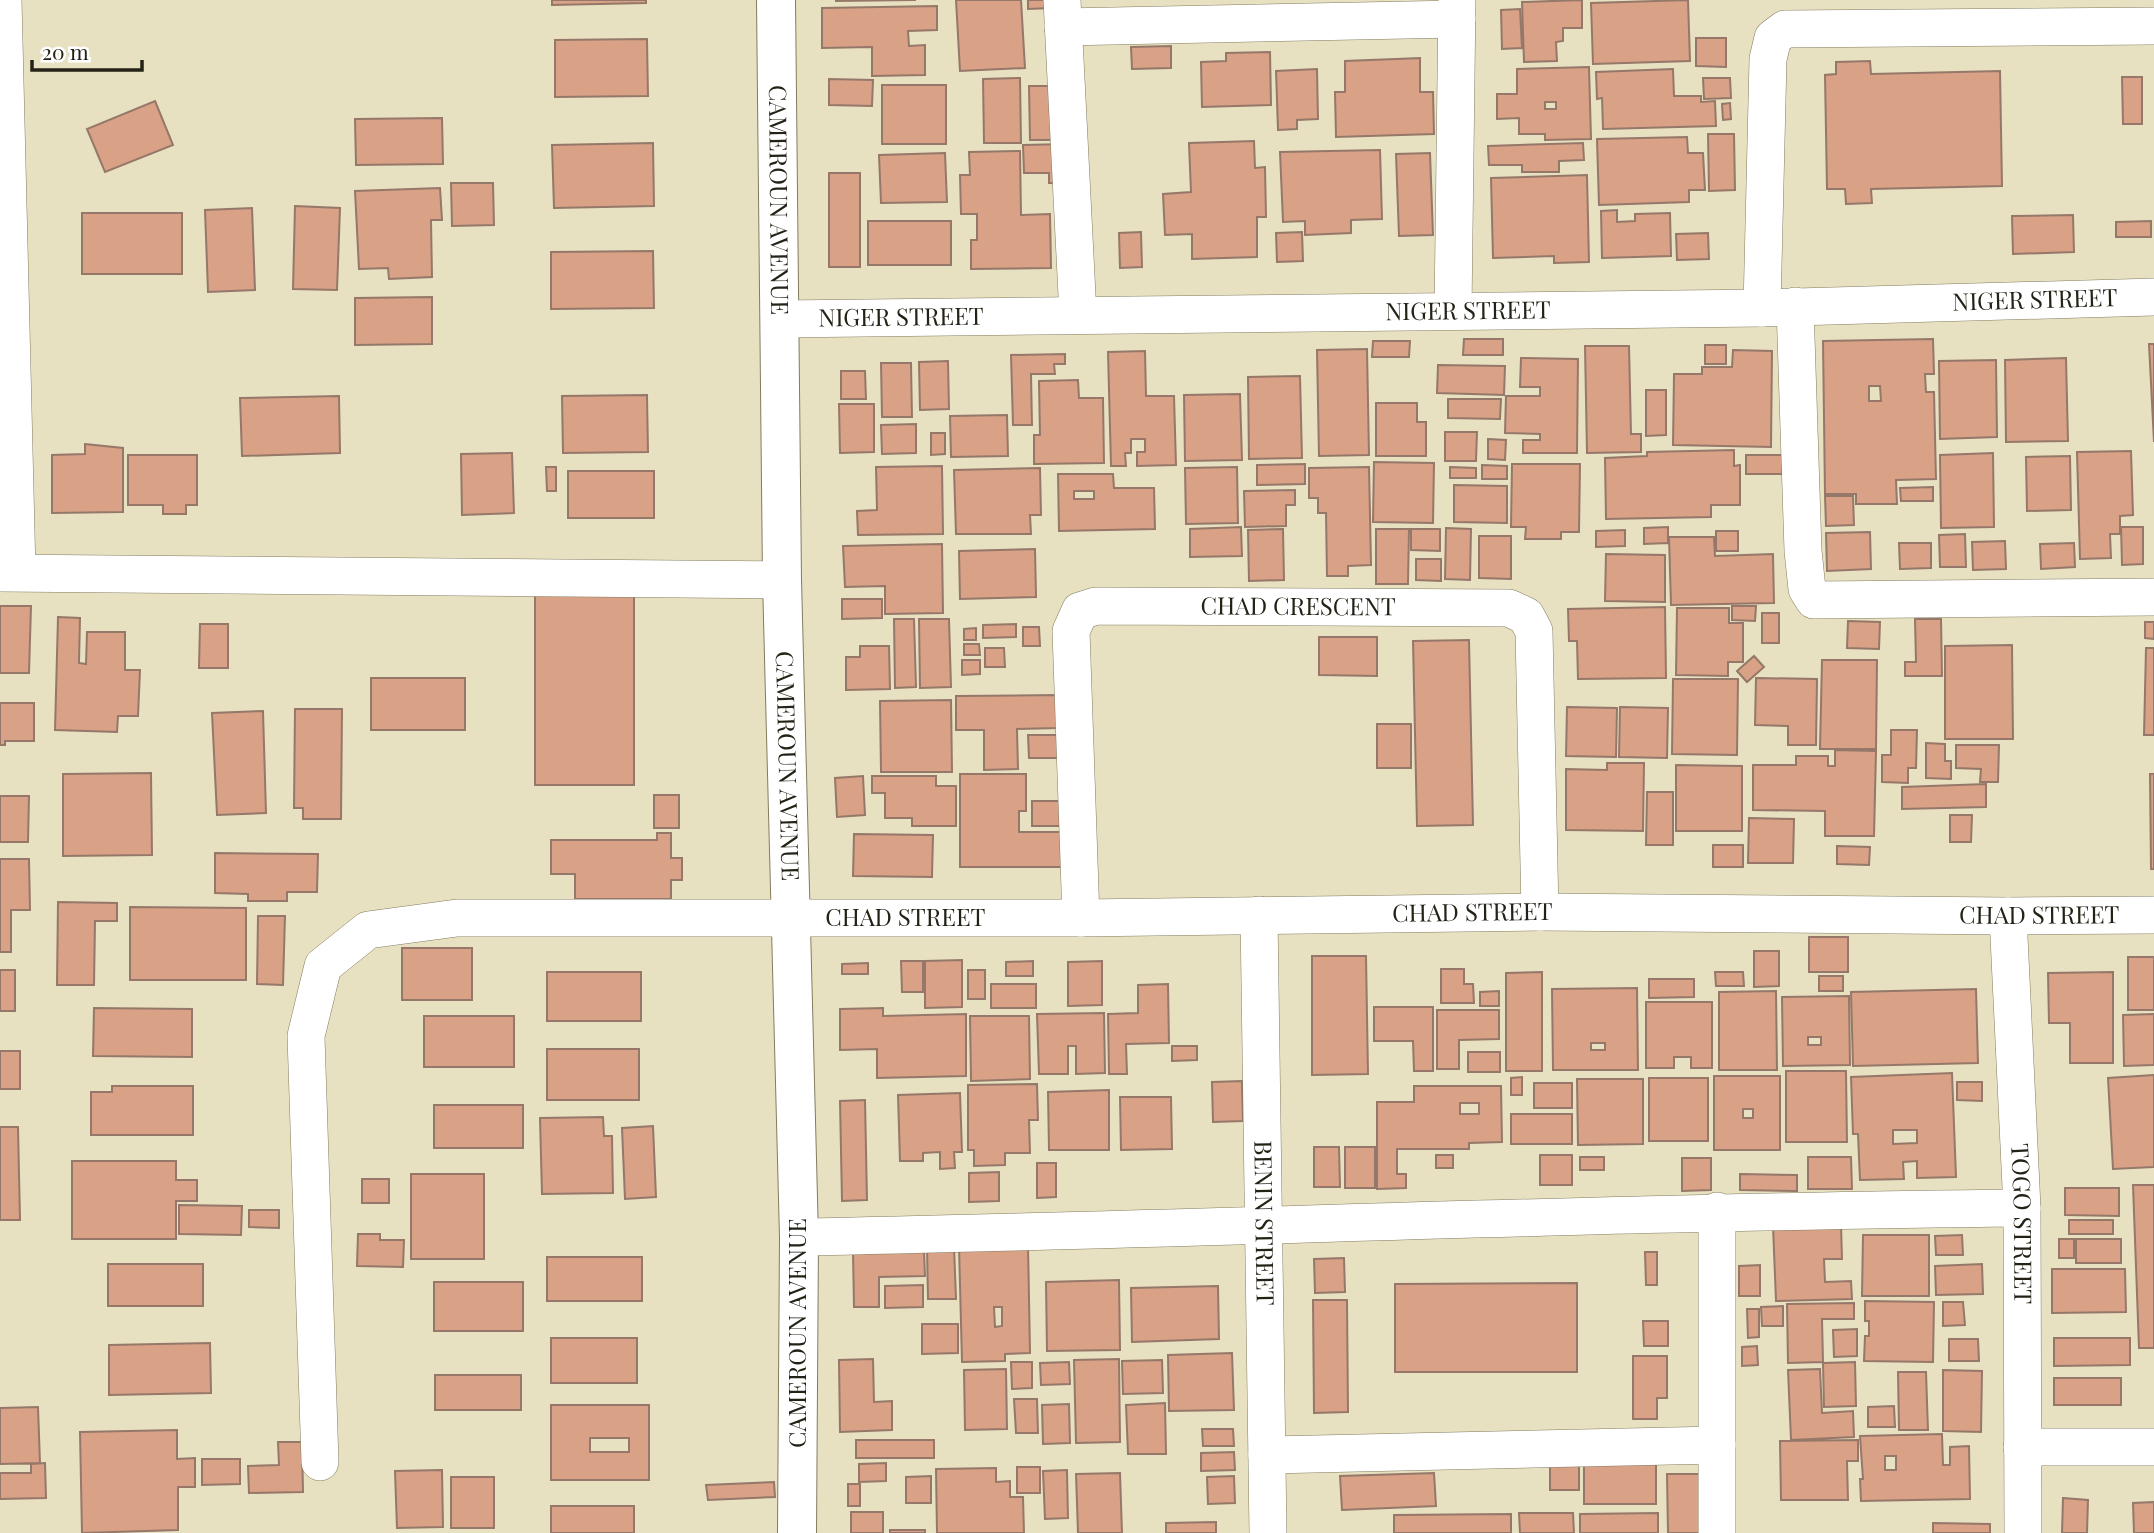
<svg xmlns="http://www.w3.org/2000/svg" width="2154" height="1533" viewBox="0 0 2154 1533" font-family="'Playfair Display',serif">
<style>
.building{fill:#d9a186;stroke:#957869;stroke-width:2;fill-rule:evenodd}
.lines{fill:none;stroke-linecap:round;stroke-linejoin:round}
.street-casing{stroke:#827c5f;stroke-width:38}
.secondary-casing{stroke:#827c5f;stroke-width:40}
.street{stroke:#fff;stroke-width:37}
.secondary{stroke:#fff;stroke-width:38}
.labels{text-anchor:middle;stroke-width:5;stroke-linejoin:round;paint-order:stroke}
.street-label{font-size:24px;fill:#242216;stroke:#fff}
</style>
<rect width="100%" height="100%" fill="#e8e1c1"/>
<!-- building -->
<path class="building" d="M552,0H646V3L552,5Z
M836,0H916L836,1Z
M956,0H1021L1025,68L960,71Z
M1028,0H1052V8L1028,9Z
M1582,0V28H1563V41L1556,42L1557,61L1524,62L1522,2Z
M1688,0L1690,61L1593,64L1591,3Z
M937,6V30L908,31L909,46L925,45V75L872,76V47L822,48V8Z
M1520,9L1522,48L1502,49L1501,10Z
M1696,38H1726V67L1696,66Z
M647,39L648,96L555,97V40Z
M1171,46V68L1132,69L1131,47Z
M1270,52L1271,105L1202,107L1201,62L1226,61V53Z
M1420,58V92H1433L1434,134L1336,137L1335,92H1345V61Z
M1870,61L1871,74L2000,71L2002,186L1871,189L1872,203L1846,204L1845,189H1827L1825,75L1836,74V62Z
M1589,67L1591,139L1545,140V134H1519V118L1497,119V94H1517V69ZM1545,102H1556V109H1545Z
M1317,69L1318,119L1297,120V129L1278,130L1276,71Z
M1673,69L1674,96H1701V102L1715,101L1716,126L1603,129L1602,98L1597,99L1596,72Z
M2122,77H2142V124H2123Z
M1020,78L1021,143H984L983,79Z
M1703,78H1730L1731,98L1704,99Z
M829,79L873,80L872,106L829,105Z
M882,85H946V144H882Z
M1029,86H1056L1057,140H1030Z
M155,101L173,145L105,172L87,129Z
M1730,103L1731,119L1723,120L1722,104Z
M442,118L443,164L356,165L355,119Z
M1708,134H1734L1735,190L1709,191Z
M1687,137L1688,153H1703L1705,190H1689V202L1599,205L1597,139Z
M1254,141L1255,168L1265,167L1266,217H1257V257L1192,259V234L1165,235L1163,194L1191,192L1189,143Z
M653,143L654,206L554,208L552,145Z
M1583,143L1584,160L1559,161V172H1522V165H1489L1488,146Z
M1065,144V183H1049V173H1024L1023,145Z
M1380,150L1382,219L1351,220V233L1305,235V221L1283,222L1280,152Z
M1020,151L1021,215L1050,214L1051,268L971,269V240H977V214H961L960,175H970L969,152Z
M945,153L947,202L881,203L879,155Z
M1430,153L1433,235L1399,236L1396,154Z
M829,173H860V267H829Z
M1587,175L1589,262L1554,263V256L1493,258L1491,178Z
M451,183H493L494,225L452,226Z
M440,188L442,220H431L432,277L389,279L388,268L359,269L355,191Z
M295,206L340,208L337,290L293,289Z
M252,208L255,290L208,292L205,210Z
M1617,210V222L1635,221V214L1670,213L1671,256L1602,258L1601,211Z
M82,213H182V274H82Z
M2073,215L2074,252L2013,254L2012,216Z
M868,221H951V265H868Z
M2151,221V237H2116V222Z
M1141,232L1142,267L1120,268L1119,233Z
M1302,232L1303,261L1277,262L1276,233Z
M1708,233L1709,259L1677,260L1676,234Z
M653,251L654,308L551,309V252Z
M432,297V344L355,345V298Z
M1464,339H1503V355H1463Z
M1933,339L1934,374H1925L1926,392H1934L1936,479L1896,480L1897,504H1856V494H1825L1823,341ZM1869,386H1880L1881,401H1869Z
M1373,341H1410L1409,357H1372Z
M2149,344H2154V442Z
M1705,345H1726V364H1705Z
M1585,346H1629L1631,434H1641V452L1587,453Z
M1367,349L1369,455L1319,456L1317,350Z
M1733,350L1772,351L1771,447L1673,445L1674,374H1702V367H1732Z
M1145,351L1146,396H1174L1176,465L1137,466V452H1145V439H1131V453H1125L1126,466H1111L1108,352Z
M1065,354V364H1054L1055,374H1031L1032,425H1013L1011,355Z
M1521,358L1578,359L1577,453H1523V440H1540V434L1505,433L1506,396H1540V387H1520Z
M2066,358L2068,441L2006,442L2005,360Z
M1996,360L1997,437L1940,439L1939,361Z
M948,361L949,409L920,410L919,362Z
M881,363H911L912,417H882Z
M1438,365L1505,366L1504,395L1437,393Z
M841,371H865L866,399H841Z
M1300,376L1302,458L1249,459L1248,377Z
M1078,380L1079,398H1103L1104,463L1034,464V435H1040L1039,381Z
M1646,390H1666V435L1646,436Z
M1240,394L1242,460L1185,461L1184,395Z
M647,395L648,452L563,453L562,396Z
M339,396L340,453L242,456L240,398Z
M1448,399H1501L1500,419L1448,418Z
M1376,403H1417V422H1426V456H1376Z
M839,404H874V452L840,453Z
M1007,415L1008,456L951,457L950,416Z
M916,424V453L882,454L881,425Z
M1445,432H1477L1476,461H1445Z
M931,433H945V454L931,455Z
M1488,439L1506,440L1505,460L1488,459Z
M85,444L123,448V512L52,513V455L85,454Z
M1734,450V466L1740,465V505H1711V517L1606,519L1605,458L1647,456V452Z
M2131,451L2133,515L2120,516V534H2110L2111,558L2080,559L2077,452Z
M512,453L514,513L462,515L461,454Z
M1993,453L1994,527L1941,528L1940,455Z
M128,455H197V505H186V514H163V505H128Z
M1746,455H1782V474H1746Z
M2070,456L2071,510L2027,511L2026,457Z
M1374,462L1434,463L1433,523L1373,522Z
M1305,464V484L1257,485V465Z
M1512,464H1580L1579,532H1561V539H1525L1526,527H1511Z
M1482,465L1507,466V479H1482Z
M942,466L943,534L858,535L857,511L877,510L876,467Z
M546,467H556V491H547Z
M1237,467L1238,523L1186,524L1185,468Z
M1369,467L1371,565L1348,566V576H1327L1326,513H1318V498H1309V468Z
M1450,467L1476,468V478H1450Z
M1040,468L1041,515H1030L1031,534H956L954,470Z
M568,471H654V518H568Z
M1058,474H1113L1114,488H1154L1155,529L1059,531ZM1074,491H1094V499H1074Z
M1454,485L1507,486V523L1454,522Z
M1933,487V501H1901L1900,488Z
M1295,490V505H1286V526L1245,527L1244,491Z
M1825,496H1853L1854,525L1826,526Z
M1241,527L1242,556L1190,557V529Z
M1668,527V543L1644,544V528Z
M2121,527H2143V564L2122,565Z
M1446,528L1471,529L1470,580L1445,579Z
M1283,529L1284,580L1249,581L1248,530Z
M1376,529H1409L1408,584H1376Z
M1411,529H1440V551L1411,550Z
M1625,530V546L1596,547V531Z
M1716,531H1738V551H1716Z
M1870,532L1871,569L1827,571L1826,533Z
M1965,534L1966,567H1940L1939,535Z
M1479,536H1511V579L1479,578Z
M1669,537H1714L1715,556L1773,554L1774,603L1671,605Z
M2005,541L2006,569L1973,570L1972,542Z
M1899,543H1931V568L1900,569Z
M2074,543L2075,567L2041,569L2040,544Z
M942,544L943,613L885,614V586L845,587L843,546Z
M1035,549L1036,597L960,599L959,551Z
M1606,554L1665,555V602L1605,601Z
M1416,559H1441V581L1416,580Z
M535,595H634V785H535Z
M842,599H882V618L842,619Z
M0,606H31L29,673H0Z
M1732,606H1756L1755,621L1732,620Z
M1665,607L1666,678L1578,679L1577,641H1569L1568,609Z
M1677,608H1729V623H1743V662H1728V676L1676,675Z
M1762,613H1779V643H1762Z
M58,617L80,618L79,663L86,664L87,632H125V670H140L138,716H118L117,732L55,730Z
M894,619H914L916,687L895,688Z
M919,619H949L951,687L920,688Z
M1915,619H1941L1942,676H1905V662H1916Z
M1848,621L1880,622L1879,649L1847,648Z
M2145,622H2154V639L2145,638Z
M200,624H228V668H199Z
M1016,624V637L983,638V625Z
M1023,627H1039L1040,646H1023Z
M976,628V640H964V629Z
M1319,637H1377V676L1319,675Z
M1469,640L1473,825L1417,826L1413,641Z
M964,644H979L980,655H964Z
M2012,645L2013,739H1945V646Z
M860,646H889L890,689L846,690V657H860Z
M985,648H1004L1005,667H985Z
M2146,648H2154V735H2144Z
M1754,656L1764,667L1747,682L1737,671Z
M962,660H980V674L962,675Z
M1822,660H1877L1876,749H1820Z
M371,678H465V730H371Z
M1756,678L1817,679L1816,745H1788V726L1755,725Z
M1673,679H1738L1737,755L1672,754Z
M1058,695V728L1017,729L1018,769L984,770V730H956V696Z
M951,700L952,772H881L880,701Z
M0,703H34V741H5V745H0Z
M1567,707L1617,708L1616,757L1566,756Z
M1620,707L1668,708L1667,758L1619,757Z
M295,709H342L341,819H303V808H294Z
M263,711L266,813L217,815L212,713Z
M1377,724H1411V768H1377Z
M1891,730H1917L1916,768H1908V783L1882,782V755H1891Z
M1028,735H1057L1058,758H1029Z
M1926,743L1945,744V761H1951V779L1926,778Z
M1956,745H1999L1998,782H1980L1981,769L1956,768Z
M1835,750L1876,751L1874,836H1825V811L1753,810V765H1796V756H1828V766H1835Z
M1607,763H1644L1643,831L1566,830V769L1607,770Z
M1676,765L1742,766V831H1676Z
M151,773L152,855L63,856V774Z
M960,774H1026V811H1019V832H1067V867H960Z
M2150,774H2154V869H2151Z
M863,776L865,815L837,817L835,778Z
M872,776H936V786H956V826H912V818H885V793H872Z
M1986,784V807L1902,809V787Z
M1647,792H1673V845H1646Z
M654,795H679V828H654Z
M0,796H29L28,842H0Z
M1032,801H1062V826H1032Z
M1950,815H1972L1971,842H1950Z
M1749,818L1794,819L1793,863H1748Z
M657,833H671V858H682V880H671V899H575V874H551V840H657Z
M854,834L933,835L932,877L853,876Z
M1713,845H1743V867H1713Z
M1837,846L1870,847L1869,865L1837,864Z
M215,853L318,854L317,892H287V901H248V894L215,893Z
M0,859H29L30,910H11V952H0Z
M58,902L117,903V921H95L94,985H57Z
M130,907L246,908V980H130Z
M258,916H285L283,985L257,984Z
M1809,937H1848V972H1809Z
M402,948H472V1000H402Z
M1754,951H1779V986L1754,987Z
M1312,956H1366L1368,1074L1312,1075Z
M2128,957H2154V1010H2128Z
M962,960V1007L925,1008V961Z
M901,961H923V992H902Z
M1033,961V976H1006V962Z
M1102,961V1005L1068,1006V962Z
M868,963V974H842V964Z
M1441,969H1464V984H1473L1474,1003H1441Z
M0,970H15V1011H0Z
M968,970H985V999H968Z
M547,972H641V1021H547Z
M1542,972V1071H1506V973Z
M1715,972H1743L1744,986H1716Z
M2113,972V1063H2070V1023H2049L2048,973Z
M1819,976H1843V991H1819Z
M1649,979H1694V997L1649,998Z
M991,984H1036V1008H991Z
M1168,984L1169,1043L1126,1044L1127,1074H1109L1108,1014L1138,1013V985Z
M1637,988L1638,1070H1553L1552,989ZM1591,1043H1605V1050H1591Z
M1976,989L1978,1063L1853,1066L1851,992Z
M1499,991V1006H1480V992Z
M1776,991L1777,1070H1719V992Z
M1849,996L1850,1065L1783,1066L1782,997ZM1808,1037H1821V1045H1808Z
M1646,1002H1712V1068H1691V1057H1674V1068H1646Z
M1374,1007H1433V1071H1414L1413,1041H1374Z
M94,1008L192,1009V1057L93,1056Z
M883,1008V1016L966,1014V1076L877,1078V1049L840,1050V1009Z
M1437,1010H1499V1039L1459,1040V1069H1437Z
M1104,1013L1105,1073L1076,1074V1046H1068V1074H1039L1037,1014Z
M2154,1014V1065L2124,1066L2123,1015Z
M424,1016H514V1067H424Z
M970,1016H1029L1030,1079L971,1081Z
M1172,1046H1197V1060L1172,1061Z
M547,1049H639V1100H547Z
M0,1051H20V1089H0Z
M1468,1052H1500V1072H1468Z
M1786,1071H1846L1847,1142H1786Z
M1952,1073L1956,1177L1917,1178V1161L1903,1162L1904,1179L1860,1180L1858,1134H1853L1851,1077ZM1893,1130H1917V1143L1893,1144Z
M2154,1075V1167L2113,1169L2108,1078Z
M1714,1076H1780V1150H1714ZM1743,1109H1753V1118H1743Z
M1522,1077V1095H1511V1078Z
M1649,1078H1708V1141H1649Z
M1577,1079H1643V1144L1578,1145Z
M1242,1081L1243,1121L1213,1122L1212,1082Z
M1957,1082H1982V1101L1957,1100Z
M1534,1083H1572V1108H1534Z
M1037,1084L1038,1120H1029L1030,1153H1005V1165L974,1166V1150H968V1085Z
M112,1086H193V1135H91V1092H112Z
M1414,1086H1501L1502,1142L1469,1143V1149H1397V1174H1406V1188L1377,1189V1102H1414ZM1460,1103H1479V1114H1460Z
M1109,1090V1150H1049L1048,1092Z
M960,1093L962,1152H954L955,1168L940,1169V1152L923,1153V1161H900L898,1095Z
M1120,1097H1171L1172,1149L1121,1150Z
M865,1100L867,1200L842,1201L840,1101Z
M434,1105H523V1148H434Z
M1511,1114H1572V1144H1511Z
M603,1117L604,1136H612L613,1193L542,1194L540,1118Z
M653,1126L656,1197L625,1199L622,1128Z
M0,1127H18L20,1220H0Z
M1314,1147H1339L1340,1187H1314Z
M1345,1147H1375V1188H1345Z
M1436,1155H1453V1168H1436Z
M1540,1155H1572V1185H1540Z
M1580,1157H1604V1170H1580Z
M1808,1157H1851L1852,1189H1808Z
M1682,1158H1711V1190L1682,1191Z
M72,1161H176V1180H197V1201H176V1239H72Z
M1037,1163H1056V1197L1037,1198Z
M999,1172V1201L969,1202V1173Z
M411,1174H484V1259H411Z
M1740,1174L1797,1175V1191L1740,1190Z
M362,1179H389V1203H362Z
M2133,1185H2154V1348H2139Z
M2065,1188H2119V1216L2065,1215Z
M179,1205L242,1206L241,1235L179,1234Z
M249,1210H279V1228L249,1227Z
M2069,1220H2113V1234H2069Z
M1841,1225L1842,1259H1824L1825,1282L1851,1281L1852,1299L1776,1301L1773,1226Z
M358,1234H380V1240H404L403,1267L357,1266Z
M1863,1235H1929V1296H1862Z
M1962,1235L1963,1255H1936L1935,1236Z
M2059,1239H2074V1258H2059Z
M2076,1239H2121V1263H2076Z
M1028,1244L1030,1353L1005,1354V1361L962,1362L959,1246ZM994,1307H1002V1326L995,1327Z
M927,1247H954L956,1299H928Z
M924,1251L925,1276L879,1277V1307H854L853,1252Z
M1645,1252H1657V1285H1646Z
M547,1257H642V1301H547Z
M1344,1258L1345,1292L1315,1293L1314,1259Z
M108,1264H203V1306H108Z
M1982,1264L1983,1294L1936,1295L1935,1266Z
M1760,1265V1296H1739V1266Z
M2052,1269H2125L2126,1312L2052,1313Z
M1119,1280L1120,1350L1047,1351L1046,1282Z
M434,1282H523V1331H434Z
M1577,1283V1372H1395V1284Z
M923,1285V1307L885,1308V1286Z
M1218,1286L1219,1339L1132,1342L1131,1288Z
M1313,1300H1347L1348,1412L1314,1413Z
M1865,1301L1934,1302L1933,1362L1864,1361L1865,1336H1869V1321H1865Z
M1943,1302H1963L1965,1325L1943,1326Z
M1854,1303V1319H1822L1823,1362L1788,1363L1787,1304Z
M1783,1306V1326H1762L1761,1307Z
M1747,1309H1759V1337L1748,1338Z
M1643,1321H1668V1346H1644Z
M922,1324H958V1353L922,1354Z
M1857,1329V1356L1834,1357L1833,1330Z
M551,1338H637V1383H551Z
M2054,1338H2130V1365L2054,1366Z
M1949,1339H1978L1979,1361H1949Z
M210,1343L211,1393L109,1395V1345Z
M1757,1346L1758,1365L1742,1366V1347Z
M1232,1353L1234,1410L1169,1411L1168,1355Z
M1633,1356H1667V1398H1657V1419H1633Z
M873,1359L874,1402L892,1401V1430L840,1432L839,1360Z
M1119,1359L1120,1442L1076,1443L1074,1360Z
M1162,1360L1163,1393L1123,1394L1122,1361Z
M1011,1362H1032V1388L1012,1389Z
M1069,1362L1070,1384L1041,1385L1040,1363Z
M1855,1362L1856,1406L1824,1407L1823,1363Z
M1006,1369L1007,1429L965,1430L964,1370Z
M1820,1369L1822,1413L1853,1411L1854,1437L1791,1440L1788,1370Z
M1943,1370L1982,1371L1981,1432L1943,1431Z
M1898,1372H1926L1928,1430H1899Z
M435,1375H521V1410H435Z
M2054,1378H2121V1405H2054Z
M1014,1399H1037L1038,1433H1016Z
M1165,1403L1166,1454H1128L1126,1405Z
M1069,1404L1070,1443L1043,1444L1042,1405Z
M551,1405H649V1480H551ZM590,1438H629V1452H590Z
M1894,1406L1895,1427H1868V1407Z
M38,1407L40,1463L0,1464V1408Z
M1202,1429H1233L1234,1446H1203Z
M177,1430V1459L195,1458V1487H178V1530L82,1533L80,1432Z
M1942,1434L1943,1465H1950V1447L1969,1446L1970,1499L1861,1501L1860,1479H1863L1860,1436ZM1885,1456H1896V1470H1885Z
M856,1440H934V1458H856Z
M1858,1440V1461H1847L1848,1500H1781L1780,1441Z
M278,1442H302L303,1492L249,1493L248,1466L279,1465Z
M1234,1452L1235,1470L1201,1471V1453Z
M202,1459H240V1484L202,1485Z
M45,1463L46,1498L0,1499V1473H31V1464Z
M886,1463V1481L859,1482V1464Z
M1579,1463V1490H1550V1464Z
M1656,1463V1504H1584V1464Z
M1017,1467H1040V1493H1017Z
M996,1468V1482L1010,1481V1497H1023L1024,1533H937L936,1469Z
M442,1470L443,1527L397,1528L395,1471Z
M1067,1470L1068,1518L1045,1519L1043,1471Z
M1120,1473L1122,1533H1078L1076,1474Z
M1434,1473L1436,1506L1342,1510L1340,1476Z
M1667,1474H1703V1533H1668Z
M931,1476V1503H906V1477Z
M1234,1476L1235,1503L1208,1504L1207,1477Z
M451,1477H494V1528H451Z
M774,1482L775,1497L708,1500L706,1485Z
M848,1484H860V1506H848Z
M2063,1498L2088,1500L2087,1533H2062Z
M2154,1502V1533H2134L2133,1503Z
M551,1506H634V1533H551Z
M851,1512H883V1533H851Z
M1519,1513H1573L1574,1533H1520Z
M1658,1513V1533H1580V1514Z
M1511,1514V1533H1394V1515Z
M1216,1522V1533H1166V1523Z
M1933,1523L1990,1524V1533H1933Z
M890,1530H925V1533H890Z"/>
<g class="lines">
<!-- street casing -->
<g class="street-casing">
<g id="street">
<path d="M3,0L17,572"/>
<path d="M1062,0L1078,315"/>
<path d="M1063,27L1457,19"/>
<path d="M1795,306L1803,551L1807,589L1814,600L2154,597"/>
<path d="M1762,308L1768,59L1773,38L1785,29L2154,26"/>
<path d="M1453,311L1457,0"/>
<path id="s1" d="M780,319L1762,308L2154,297"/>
<path d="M0,573L782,580"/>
<path id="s2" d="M1259,915L1268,1533"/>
<path id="s3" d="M2008,916L2022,1208L2023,1533"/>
<path id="s4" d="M1081,918L1071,631L1080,611L1096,606L1509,608L1526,616L1534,631L1540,912"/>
<path d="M1717,1211V1533"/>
<path d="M799,1237C1207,1229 1614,1212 2022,1208"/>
<path d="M2022,1447H2154"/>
<path d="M1267,1455L1717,1445"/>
<path id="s5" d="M320,1462L306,1036L323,966L368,930L457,918H1081L1540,912L2008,916L2154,915"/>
</g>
</g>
<!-- secondary casing -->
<g class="secondary-casing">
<g id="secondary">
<path id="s6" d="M776,0L782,580L799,1237L797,1533"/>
</g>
</g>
<!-- street -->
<use href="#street" class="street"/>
<!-- secondary -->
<use href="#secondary" class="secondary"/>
</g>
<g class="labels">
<!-- street labels -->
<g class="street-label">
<text dy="8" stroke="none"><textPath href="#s6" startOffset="200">CAMEROUN AVENUE</textPath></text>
<text dy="8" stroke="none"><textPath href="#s1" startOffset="1255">NIGER STREET</textPath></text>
<text dy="8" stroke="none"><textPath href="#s1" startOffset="688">NIGER STREET</textPath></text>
<text dy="8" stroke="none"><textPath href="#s1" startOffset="121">NIGER STREET</textPath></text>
<text dy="8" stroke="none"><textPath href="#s4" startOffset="528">CHAD CRESCENT</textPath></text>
<text dy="8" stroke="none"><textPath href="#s6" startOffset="766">CAMEROUN AVENUE</textPath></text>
<text dy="8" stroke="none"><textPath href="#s5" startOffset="1661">CHAD STREET</textPath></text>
<text dy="8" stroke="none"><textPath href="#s5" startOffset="2228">CHAD STREET</textPath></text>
<text dy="8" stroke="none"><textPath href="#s5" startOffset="1094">CHAD STREET</textPath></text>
<text dy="8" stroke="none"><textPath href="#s2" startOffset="308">BENIN STREET</textPath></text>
<text dy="8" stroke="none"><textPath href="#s3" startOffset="308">TOGO STREET</textPath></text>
<text transform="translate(798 1333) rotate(-90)" y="8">CAMEROUN AVENUE</text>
</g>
</g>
<!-- scale -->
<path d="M32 60v10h110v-10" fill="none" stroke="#242216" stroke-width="3.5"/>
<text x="42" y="60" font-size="21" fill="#242216" stroke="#ffffff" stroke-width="5" paint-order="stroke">20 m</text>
</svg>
